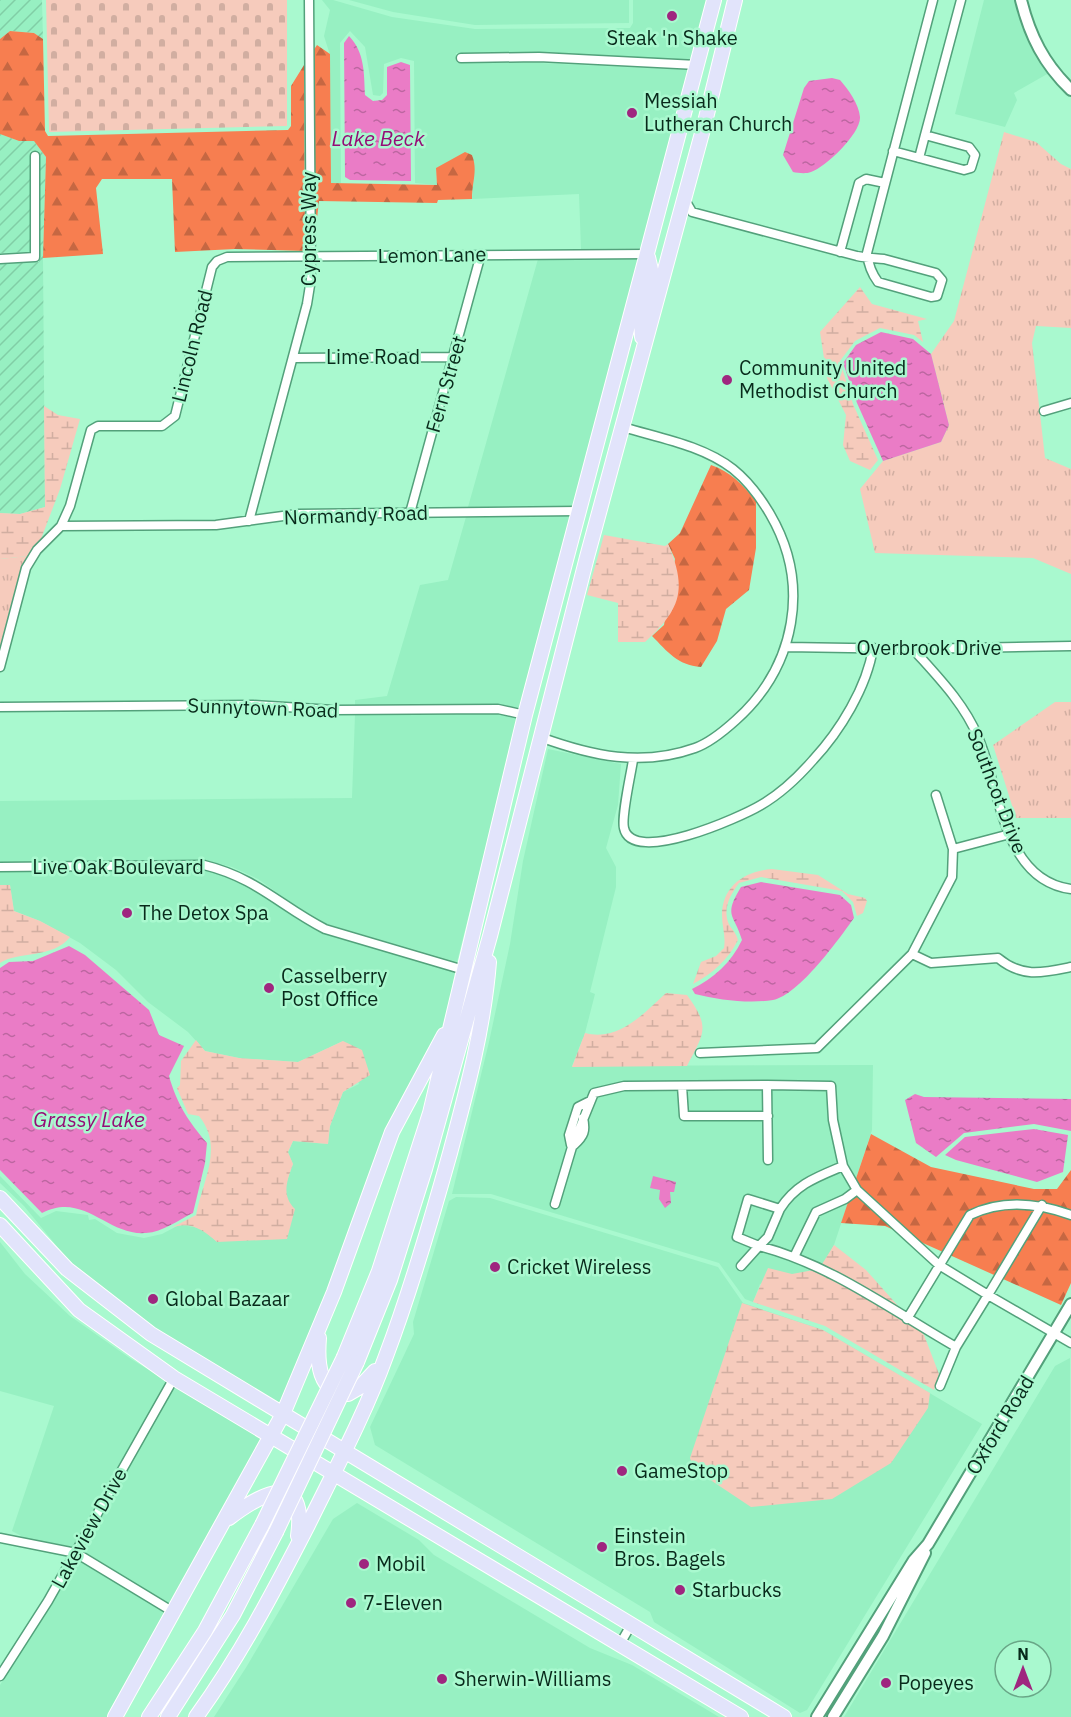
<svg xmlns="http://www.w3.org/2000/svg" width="1071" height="1717" viewBox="0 0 1071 1717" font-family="'IBM Plex Sans',sans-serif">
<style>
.built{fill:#97f0c2;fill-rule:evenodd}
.industrial{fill:url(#industrial-furrows)}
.grass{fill:url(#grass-tufts)}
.forest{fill:url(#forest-firs)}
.wetland{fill:url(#wetland-marsh)}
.cemetery{fill:url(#cemetery-stones)}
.water{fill:url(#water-ripples)}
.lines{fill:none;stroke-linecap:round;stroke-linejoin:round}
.minor-casing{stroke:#53a17b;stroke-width:11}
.tertiary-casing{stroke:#53a17b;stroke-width:14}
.primary-casing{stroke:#fff;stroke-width:16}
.minor{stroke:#fff;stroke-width:8}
.tertiary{stroke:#fff;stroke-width:10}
.primary{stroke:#e2e4fb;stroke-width:14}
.primary-bridge-casing{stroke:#fff;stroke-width:16;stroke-linecap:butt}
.primary-bridge{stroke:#e2e4fb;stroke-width:14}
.poi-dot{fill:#9f267f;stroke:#a9f9cf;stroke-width:2}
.labels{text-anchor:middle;stroke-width:5;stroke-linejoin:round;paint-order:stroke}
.poi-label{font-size:20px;fill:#082a1b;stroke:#a9f9cf;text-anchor:start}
.street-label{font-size:20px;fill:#082a1b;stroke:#a9f9cf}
.water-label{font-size:21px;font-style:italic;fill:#950c76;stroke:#a9f9cf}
</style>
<defs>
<pattern id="industrial-furrows" width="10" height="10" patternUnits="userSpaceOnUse" patternTransform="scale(1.5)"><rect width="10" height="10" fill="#97f0c2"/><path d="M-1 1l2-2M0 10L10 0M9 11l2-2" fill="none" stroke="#81cea6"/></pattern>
<pattern id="grass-tufts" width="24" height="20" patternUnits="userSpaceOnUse" patternTransform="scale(1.5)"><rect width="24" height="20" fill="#f6cbbc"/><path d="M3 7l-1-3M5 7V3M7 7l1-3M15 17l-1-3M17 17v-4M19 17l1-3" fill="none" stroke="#d1aea1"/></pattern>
<pattern id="forest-firs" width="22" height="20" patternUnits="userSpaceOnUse" patternTransform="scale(1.5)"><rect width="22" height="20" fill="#f77e50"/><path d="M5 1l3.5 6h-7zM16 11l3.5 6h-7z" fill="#c66742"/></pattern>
<pattern id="wetland-marsh" width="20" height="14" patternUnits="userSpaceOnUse" patternTransform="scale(1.5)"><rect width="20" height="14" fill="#f6cbbc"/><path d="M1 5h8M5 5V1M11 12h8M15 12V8" fill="none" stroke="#d1aea1"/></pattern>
<pattern id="cemetery-stones" width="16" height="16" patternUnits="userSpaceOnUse" patternTransform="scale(1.5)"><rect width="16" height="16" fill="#f6cbbc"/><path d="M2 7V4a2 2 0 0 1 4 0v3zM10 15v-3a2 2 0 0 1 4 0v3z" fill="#d1aea1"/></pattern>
<pattern id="water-ripples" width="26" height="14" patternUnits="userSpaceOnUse" patternTransform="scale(1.5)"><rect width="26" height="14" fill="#ea7cc6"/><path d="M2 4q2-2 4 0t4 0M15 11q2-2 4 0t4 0" fill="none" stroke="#bc66a0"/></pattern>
</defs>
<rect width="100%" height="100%" fill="#a9f9cf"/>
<!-- built -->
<path class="built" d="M322,0H333L392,17L475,29L630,28L633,23V0H708L692,60L539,52L456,53L457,63H539L689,70L644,248L581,249L579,194L472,199L474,173L453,161L436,168L437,185L415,183L414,61L401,58L384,64L383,93L380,96L373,95L365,47L350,31L340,43L341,183H331L330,55L324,36L330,10Z
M349,0H629V23L475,25L393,12Z
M984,0H1016L1023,27L1032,49L1049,73L1014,93L1017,100L1005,127L955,114Z
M538,259H641L576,506L468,507Z
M573,516L521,709L498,704L355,705V700L387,696L420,585L448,580L466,517Z
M498,714L518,719L457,962L327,924L307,914L258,879L232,867L206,860L0,862V801L352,798L355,715Z
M548,749L621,764L618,805L606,848L616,867V887L590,992L595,994L585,1033L572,1066L873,1065L872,1130L834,1245L820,1269L760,1284L753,1302L745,1299L719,1263L491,1194H452L489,1042L510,944L523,861Z
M204,870L228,876L254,889L303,923L324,934L455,972L445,1023L415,1075L281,1407L154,1329L77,1271L24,1206L0,1183V1176L41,1218L56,1211L88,1215L89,1220L95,1219L117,1233L144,1238L162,1234L179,1225L202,1228L217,1242L287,1202L285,1187L293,1164L288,1153L293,1141L328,1144L330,1126L343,1092L359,1084L343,1041L298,1062L239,1058L205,1051L188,1032L148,1002L116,970L80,943L40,921L14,911L10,885H0V872Z
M456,1197L490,1198L718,1267L743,1303L823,1330L982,1424L807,1710L800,1713L654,1622L650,1612L375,1445L370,1427L414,1334L413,1322L449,1201Z
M0,1242L25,1274L70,1316L131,1359L167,1381L74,1547L25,1538L12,1531L54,1406L0,1391Z
M1070,1358L1071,1717H844L1055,1366ZM1005,1651H1041V1687H1005Z
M175,1385L263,1437L173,1606L83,1551Z
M357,1503L419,1540L434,1555L590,1648L632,1665L719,1717H214L247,1666L333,1519Z
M78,1560L168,1615L110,1717H0V1685Z"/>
<!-- industrial -->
<path class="industrial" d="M0,0H42L43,39L34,33L10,31L0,39Z
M0,134L19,141H34L46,157L43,258L45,507L20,514L0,513V264L39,262V151H30V252L0,253Z"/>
<!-- grass -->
<path class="grass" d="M1004,132L1036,142L1061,164L1071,169V328L1036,326L1032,343L1045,458L1071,469V574L1033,558L875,553L860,489L883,461L941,442L949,425L931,354L954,321Z
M28,556L22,566L0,649V559Z
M1055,702H1071V818H1016L993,745Z"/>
<!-- forest -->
<path class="forest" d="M10,31L34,33L43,39L45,131L48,136L288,130L291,126V86L304,65L305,251L235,249L175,252L172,179H102L96,188L103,254L43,258L46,157L34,141H19L0,134V39Z
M317,45L330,54L331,183L437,185L436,168L465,152L472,155C478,170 472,182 472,199L438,200L437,203L319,201L315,237L313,51Z
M711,465C731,472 742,484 756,501V548L749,590L726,609L717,641L701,667C677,665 668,652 652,636L664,625L675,559L668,544L680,533Z
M871,1134L931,1167L1034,1189H1057L1071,1170V1283L1061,1305L885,1226L841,1223Z"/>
<!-- wetland -->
<path class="wetland" d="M860,287L872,304L927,319L918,321L923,342L914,335L880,328L855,341L840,361L853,404L878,460L870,470L850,461L843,445L846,415L827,378L820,332Z
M44,406L58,415L80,419L60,489L41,539L28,556L0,559V513L20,514L45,507Z
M604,535L665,546L668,544C688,590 680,610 645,642H618V603L587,595Z
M772,869L818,875L848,894L865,898L867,901L863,913L857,916L853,902L842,891L761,877L739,883C731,894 723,907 728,922C730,928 736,932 738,940C728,960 712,974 693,984L701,962L716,956L724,948C726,936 722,927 722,915C722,886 745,871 772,869Z
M0,885H10L14,911L40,921L70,937C53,959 18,951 0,963Z
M666,993L687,995C711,1028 704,1033 687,1066L572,1067L585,1033C619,1042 644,1013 666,993Z
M196,1040L205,1051L239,1058L298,1062L343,1041L362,1050L370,1075L343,1092L330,1126L328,1144L293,1141L288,1152L293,1164C287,1181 281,1195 295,1209L287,1239L217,1242C204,1230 189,1220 171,1228L196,1215C203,1180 224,1147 199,1116L188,1114L177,1088L180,1085L181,1061Z
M834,1245L866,1270L924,1335L939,1374L934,1390L825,1326L753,1302L768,1268L792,1274L819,1269Z
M742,1303L823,1330L930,1393L928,1408L891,1463L832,1499L751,1507L694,1469L690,1458Z"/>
<!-- cemetery -->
<path class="cemetery" d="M46,0H287V126L49,132Z"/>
<!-- water -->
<path class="water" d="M349,36C365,53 364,73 365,95L373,101L382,100L387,95V67L401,62L410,65L411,181L350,180L345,177L344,43Z
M832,78L840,80C848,89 859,104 860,117C861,133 826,167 811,172C806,174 798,173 793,172L783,155L804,88L809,81Z
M881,332L913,339L931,354L949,425L941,442L883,461L857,403L843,363L856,345Z
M761,882L840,895L851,905L854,918C839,939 799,995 773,1000C749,1004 719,1000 695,994L692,989C714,978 731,963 742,940C734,913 723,917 741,887Z
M69,946L85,955L149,1010L159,1035L184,1046L169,1076C177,1104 188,1121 207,1143L205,1163L193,1213C178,1220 163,1232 146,1233C107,1236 84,1191 42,1213L0,1170V968L9,962L33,961Z
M915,1094L924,1097L1071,1099V1131L1034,1124L964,1133L936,1157L916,1143L905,1100Z
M1034,1129L1068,1135L1063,1172L1037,1182L956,1160L945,1155L965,1137Z
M653,1176L676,1182L674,1192H670L671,1203L665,1208L659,1199L660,1190L650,1188Z"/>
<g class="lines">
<!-- minor casing -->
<g class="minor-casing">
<path id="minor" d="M461,58L539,57L697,65
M925,135L961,0
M893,151L964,170L971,168L975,155L969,147L925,135L919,158
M685,200L692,212L857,256C866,258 875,258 884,259L936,273L942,280L937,296L931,297L878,282C872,274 868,263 867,253L933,0
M840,252L859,183L866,179L885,183
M0,259L35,257V156
M293,358L454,357
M1044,411L1071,403
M410,513L481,254
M249,521L307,304L311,279L309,0
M61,526L216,525L298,514L579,511
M786,647L913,649L1071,646
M913,649C937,676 964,703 978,737C1000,787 1002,880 1071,889
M0,667L26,568L37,550L61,526L70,506L91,430L98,426H162L175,416L212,267L217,261L227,257L647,254
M0,707L253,705L333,710L498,709L525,715
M540,737C592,756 642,767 695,748C709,743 725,730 736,720C796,666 811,584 770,514C760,497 748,481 733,469C702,445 659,438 623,427
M633,760C631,774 621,817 624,828C632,866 741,817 761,805C780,794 799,776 813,760C840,731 867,687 873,648
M953,849L1010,834
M0,867L204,865C257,878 280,906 325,929L464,970
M912,954L931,963L998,958C1022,978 1042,973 1071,967
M700,1053L817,1048L912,954L952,877L953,849L936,795
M682,1086L684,1116H768
M571,1145L569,1135L578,1107L588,1102
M574,1145C584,1136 586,1131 583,1118
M768,1160L767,1085L831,1086L833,1120L843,1166
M857,1190L939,1265L988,1295L1042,1205
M748,1199L780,1209L768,1237L759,1246L737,1237Z
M555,1204L572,1147L594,1093L624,1086L767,1085
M780,1209C796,1184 817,1177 843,1166L857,1190L845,1199L816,1212L794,1257
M741,1266L759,1246C830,1264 893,1311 956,1347L988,1295L1071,1343
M907,1319L970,1215C1003,1199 1038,1203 1071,1215
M940,1386L956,1347
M0,1538L76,1553L175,1613
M620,1644L631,1625
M0,1676L48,1601L174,1378"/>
</g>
<!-- tertiary casing -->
<g class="tertiary-casing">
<path id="tertiary" d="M1021,0C1030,36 1044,64 1071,90
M817,1717L914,1560L928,1544L1071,1304
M833,1717L883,1636L925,1553"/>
</g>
<!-- primary casing -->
<g class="primary-casing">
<path id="primary" d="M642,337L641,317L652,274L648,257
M0,1198L67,1269L151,1334L784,1717
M0,1225L79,1310L174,1378L741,1717
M319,1338C317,1362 318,1392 348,1394L360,1387L375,1371
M344,1357L379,1271L430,1113L525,715L714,0
M357,1362L390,1280L425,1169L490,936L587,557L705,122L735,0
M229,1518C262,1493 307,1469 298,1536
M115,1717L283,1414L334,1292L392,1132L444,1035
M149,1717L205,1631L262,1525
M168,1717L233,1615L276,1532
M196,1717C240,1656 274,1591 308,1525C335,1470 365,1414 386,1356C411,1290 431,1221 450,1153C467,1090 484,1027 489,962"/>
</g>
<!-- minor -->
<use href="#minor" class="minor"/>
<!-- tertiary -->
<use href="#tertiary" class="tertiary"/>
<!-- primary -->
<use href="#primary" class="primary"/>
<!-- primary-bridge casing -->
<g class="primary-bridge-casing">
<path id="primary-bridge" d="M262,1525L344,1357
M276,1532L357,1362"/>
</g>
<!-- primary-bridge -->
<use href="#primary-bridge" class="primary-bridge"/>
</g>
<!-- markers -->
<g class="poi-dot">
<circle cx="672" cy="16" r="6"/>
<circle cx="632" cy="113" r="6"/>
<circle cx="727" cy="380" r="6"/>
<circle cx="127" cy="913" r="6"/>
<circle cx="269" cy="988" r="6"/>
<circle cx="495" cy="1267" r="6"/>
<circle cx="153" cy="1299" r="6"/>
<circle cx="622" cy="1471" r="6"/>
<circle cx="602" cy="1547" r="6"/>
<circle cx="364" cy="1564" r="6"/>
<circle cx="680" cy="1590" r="6"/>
<circle cx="351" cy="1603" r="6"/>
<circle cx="442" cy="1679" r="6"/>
<circle cx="886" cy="1683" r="6"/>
</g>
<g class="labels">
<!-- poi labels -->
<g class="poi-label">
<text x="672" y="45" text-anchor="middle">Steak 'n Shake</text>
<text x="644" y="108">Messiah<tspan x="644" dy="23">Lutheran Church</tspan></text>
<text x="739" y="375">Community United<tspan x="739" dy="23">Methodist Church</tspan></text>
<text x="139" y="920">The Detox Spa</text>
<text x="281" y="983">Casselberry<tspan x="281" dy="23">Post Office</tspan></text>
<text x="507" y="1274">Cricket Wireless</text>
<text x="165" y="1306">Global Bazaar</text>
<text x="634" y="1478">GameStop</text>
<text x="614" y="1543">Einstein<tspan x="614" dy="23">Bros. Bagels</tspan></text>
<text x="376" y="1571">Mobil</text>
<text x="692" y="1597">Starbucks</text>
<text x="363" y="1610">7-Eleven</text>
<text x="454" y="1686">Sherwin-Williams</text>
<text x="898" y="1690">Popeyes</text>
</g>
<!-- street labels -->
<g class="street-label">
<text transform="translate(309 229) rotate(-90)" y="7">Cypress Way</text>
<text transform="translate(432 255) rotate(-1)" y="7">Lemon Lane</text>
<text transform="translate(192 346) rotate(-76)" y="7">Lincoln Road</text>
<text x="373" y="364">Lime Road</text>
<text transform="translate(446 384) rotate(-74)" y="7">Fern Street</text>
<text transform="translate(356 515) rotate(-2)" y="7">Normandy Road</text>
<text x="929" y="655">Overbrook Drive</text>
<text transform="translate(263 708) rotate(2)" y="7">Sunnytown Road</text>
<text transform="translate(997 791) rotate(69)" y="7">Southcot Drive</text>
<text x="118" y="874">Live Oak Boulevard</text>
<text transform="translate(1000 1425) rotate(-59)" y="7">Oxford Road</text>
<text transform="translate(89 1528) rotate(-61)" y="7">Lakeview Drive</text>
</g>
<!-- water labels -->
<g class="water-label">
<text x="378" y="146">Lake Beck</text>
<text x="89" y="1127">Grassy Lake</text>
</g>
</g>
<!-- north arrow -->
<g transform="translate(1023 1669)"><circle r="28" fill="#a9f9cf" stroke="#69a687" stroke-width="1.5"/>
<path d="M0-4.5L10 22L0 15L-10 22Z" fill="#9f267f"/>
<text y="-9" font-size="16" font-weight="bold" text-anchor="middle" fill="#082a1b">N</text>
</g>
</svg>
